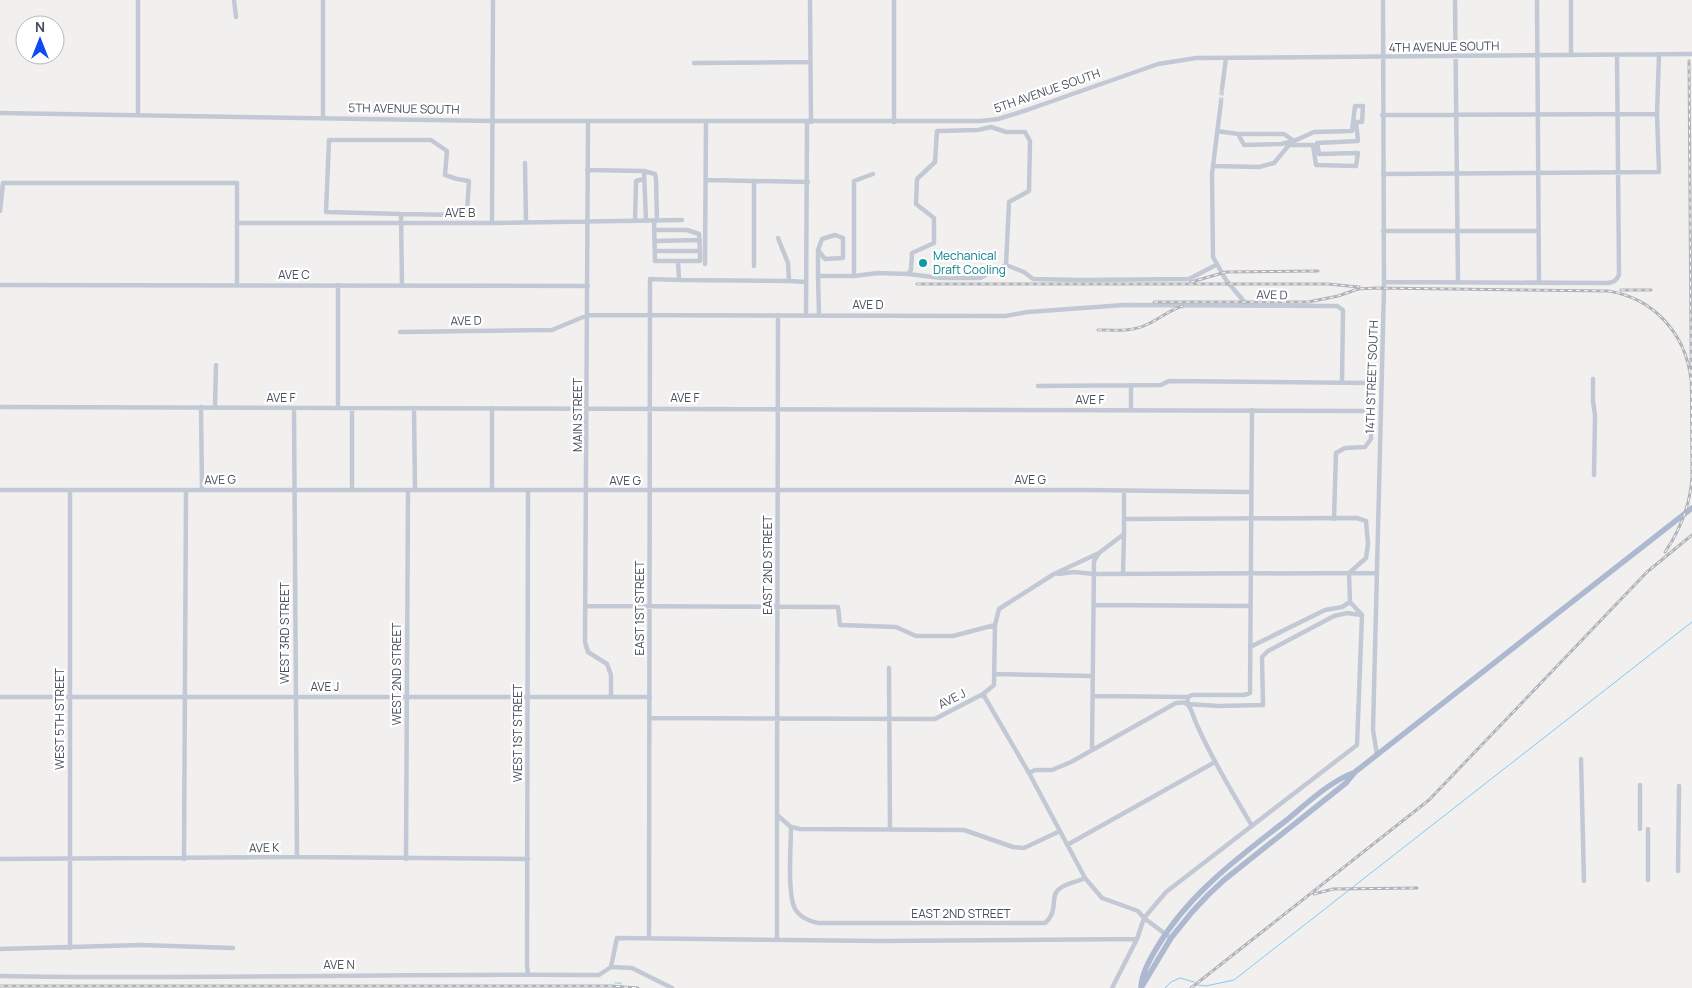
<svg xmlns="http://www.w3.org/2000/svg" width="1692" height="988" viewBox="0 0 1692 988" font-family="Manrope,sans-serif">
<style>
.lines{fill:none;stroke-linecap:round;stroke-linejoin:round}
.stream{stroke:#85c9f2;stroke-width:1}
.minor-tunnel{stroke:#d0d0d2;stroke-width:4.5;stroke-dasharray:4.5 2;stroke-linecap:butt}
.minor{stroke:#c2c9d5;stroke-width:4.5}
.major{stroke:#adb9d0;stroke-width:5.5}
.rail-casing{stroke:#b1b3ba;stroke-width:3}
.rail{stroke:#fff;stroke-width:1;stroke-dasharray:4;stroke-linecap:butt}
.culture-dot{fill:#0f9aa8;stroke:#fff;stroke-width:2}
.labels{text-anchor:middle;stroke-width:4.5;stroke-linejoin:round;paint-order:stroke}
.street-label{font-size:12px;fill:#464f5e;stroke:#fff}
.culture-label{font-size:12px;fill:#0d838f;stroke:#fff;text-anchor:start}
</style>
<rect width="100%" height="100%" fill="#f2f0ef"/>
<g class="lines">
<!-- stream -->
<path class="stream" d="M615,983H621V984
M1198,985L1206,986L1234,980L1692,622
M1165,988L1171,982L1180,978L1194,982"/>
<!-- minor-tunnel -->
<path class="minor-tunnel" d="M1221,102L1222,89"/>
<!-- minor -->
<path class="minor" d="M138,0V114
M234,0L236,17
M323,0V117
M810,0L811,122
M894,0V122
M1455,0L1458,282
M1537,0L1539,283
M1571,0V55
M694,63L810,62
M1222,89L1226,58
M1221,102L1212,174L1213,257L1226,280L1247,305
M0,113L492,121H981L998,119L1027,110L1158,64L1196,58L1692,54
M1382,115L1657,114
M588,121L585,642L588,652L607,664L611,675V697
M1238,134H1284L1294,141
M525,163L526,222
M1213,166L1259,167L1274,163L1289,145H1313L1316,165L1356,166L1358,153L1319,154L1317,143L1358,141L1356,122H1362L1363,106H1355L1352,131L1314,132L1294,141L1281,144L1244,145L1238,134L1217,131
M587,170L644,171L646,221
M644,171L655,174L656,179L657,221
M1383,174L1659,172L1657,114L1659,54
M706,180L808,182
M754,181V266
M0,211L3,183H237V285
M401,214L459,215L467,212L469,181L457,179L445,175L447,151L431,140H329L326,212L401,214L402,285
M635,221L636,181L644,179
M654,221L655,261H700V251H655
M237,223H492L682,220
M492,223L493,0
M654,230H687L699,234L700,251
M1383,231H1538
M655,241L700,240
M818,250L825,259L843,258V238L835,235L822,239L818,250V276
M705,264L706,122
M1006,265L1024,272L1033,279L1081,280L1189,279L1216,265
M854,276L878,273L908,274L911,270L912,253L934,243V218L916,204L917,179L935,162L937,131L978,130L991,127L1006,132H1025L1030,141L1029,191L1009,202L1006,265L980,278H941L908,274
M679,280L789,281L788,263L778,238
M789,281L806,282
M1384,282L1608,283C1614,282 1616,281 1619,275L1617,55
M0,285L588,286
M778,315L777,815L791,827C791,846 787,894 795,909C800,918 809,921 818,923H1045C1059,911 1050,897 1058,890C1065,883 1077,882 1085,878
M806,315L807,122
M819,315L818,276H854V181L873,174
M400,332L552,330L588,315L1005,316L1028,312L1124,305L1337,306L1343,310L1342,382
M1593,379V401L1595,415L1594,475
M1131,385V410
M1038,386L1161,385L1169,381L1369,383L1371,439L1365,447L1345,448L1336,453L1334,519
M0,407L1371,411
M201,407L202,490
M215,407L216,365
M294,408L297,857
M338,408V285
M414,408L415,490
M492,408V490
M0,490H1088L1250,492
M70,490V948
M352,490V408
M528,491L527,965L528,974
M1123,573L1124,534
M1058,574L1074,572L1094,574L1377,573
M1094,605L1250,606
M586,606L838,607L840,625L896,627L916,636H953L995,625
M1250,647L1325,610L1342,607L1350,602
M889,668L890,830
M996,674L1093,676
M983,694L1029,773L1085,878L1102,898L1138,911L1144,918L1168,936
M1094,696L1188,697L1187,704L1219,706L1263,705L1262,657L1268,651L1334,616L1347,613L1361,615
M0,697H650
M1188,697L1192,695H1244L1250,693L1252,410
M649,718L935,719L983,694L994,685L995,625L999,609L1054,574L1099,553L1124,534V491
M1092,750L1094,561L1099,553
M1377,755L1373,730L1384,288L1383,0
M1581,759L1584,881
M1029,773L1035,770H1052L1071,762L1176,703C1180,703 1184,701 1187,704C1192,708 1194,720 1197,725C1212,760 1233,793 1252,826
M1640,785V829
M791,827L800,829L964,830L1013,847L1024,848L1060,831
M1067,845L1215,762
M0,859L297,857L528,859
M184,859L186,491
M406,859L408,490
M1678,871L1679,786
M1648,880V829
M649,938L650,279L679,280L678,261
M777,939V815
M0,949L141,945L233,948
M611,967L617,938L881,941L1137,939
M0,976C200,980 399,973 599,975L611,967L632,968L672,988
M1112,988L1137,939L1144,918L1166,892L1357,745L1362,615L1350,602L1349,573L1366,558L1368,544L1366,521L1357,518L1125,519"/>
<!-- major -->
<path class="major" d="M1141,987C1142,973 1149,961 1156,949C1188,894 1239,857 1288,819C1307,803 1331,781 1353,773
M1141,988L1171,938L1192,912L1208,895L1224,880L1346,783L1355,772L1692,508"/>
<!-- rail casing -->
<g class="rail-casing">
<path id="rail" d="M1191,282L1226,272L1318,271
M917,284H1328L1359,287
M1621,290H1651
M1154,302H1308L1338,296L1358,289L1376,288L1608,291C1654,298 1686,334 1691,380
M1098,330C1115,330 1133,332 1148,324C1161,318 1169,310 1183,306
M1665,552C1681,529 1690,505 1692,477L1689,61
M1314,894L1333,889L1417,888
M0,986H611L638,988
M1191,988L1429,800L1647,572L1692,535"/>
</g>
<!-- rail -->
<use href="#rail" class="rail"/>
</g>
<!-- markers -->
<circle class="culture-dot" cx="923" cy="263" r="5"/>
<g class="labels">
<!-- street labels -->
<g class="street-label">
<text transform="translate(1444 47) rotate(-1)" y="4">4TH AVENUE SOUTH</text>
<text transform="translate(1047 91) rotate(-19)" y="4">5TH AVENUE SOUTH</text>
<text transform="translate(404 109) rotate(1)" y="4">5TH AVENUE SOUTH</text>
<text x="460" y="217">AVE B</text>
<text x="294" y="279">AVE C</text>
<text transform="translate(1272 295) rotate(1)" y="4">AVE D</text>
<text x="868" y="309">AVE D</text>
<text transform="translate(466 321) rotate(-1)" y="4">AVE D</text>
<text transform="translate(1372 377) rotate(-88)" y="4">14TH STREET SOUTH</text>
<text x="281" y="402">AVE F</text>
<text x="685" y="402">AVE F</text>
<text x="1090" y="404">AVE F</text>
<text transform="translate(578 415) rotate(-90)" y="4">MAIN STREET</text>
<text transform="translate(220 480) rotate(-1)" y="4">AVE G</text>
<text x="1030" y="484">AVE G</text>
<text x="625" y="485">AVE G</text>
<text transform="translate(768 565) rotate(-90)" y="4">EAST 2ND STREET</text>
<text transform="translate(640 608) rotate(-90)" y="4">EAST 1ST STREET</text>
<text transform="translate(285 633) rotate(-90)" y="4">WEST 3RD STREET</text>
<text transform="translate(397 674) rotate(-90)" y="4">WEST 2ND STREET</text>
<text x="325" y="691">AVE J</text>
<text transform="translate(952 699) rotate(-27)" y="4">AVE J</text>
<text transform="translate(60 719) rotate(-90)" y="4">WEST 5TH STREET</text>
<text transform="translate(518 733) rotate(-90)" y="4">WEST 1ST STREET</text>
<text transform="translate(264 848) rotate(-1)" y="4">AVE K</text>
<text x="961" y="918">EAST 2ND STREET</text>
<text x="339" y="969">AVE N</text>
</g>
<!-- culture labels -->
<g class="culture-label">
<text x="933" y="260">Mechanical<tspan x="933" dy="14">Draft Cooling</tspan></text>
</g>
</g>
<!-- north arrow -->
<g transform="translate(40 40)"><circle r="24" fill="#ffffff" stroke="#b5b9bf"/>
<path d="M0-4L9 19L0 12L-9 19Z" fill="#0d4aef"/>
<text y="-8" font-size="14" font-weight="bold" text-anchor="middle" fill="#464f5e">N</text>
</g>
</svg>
